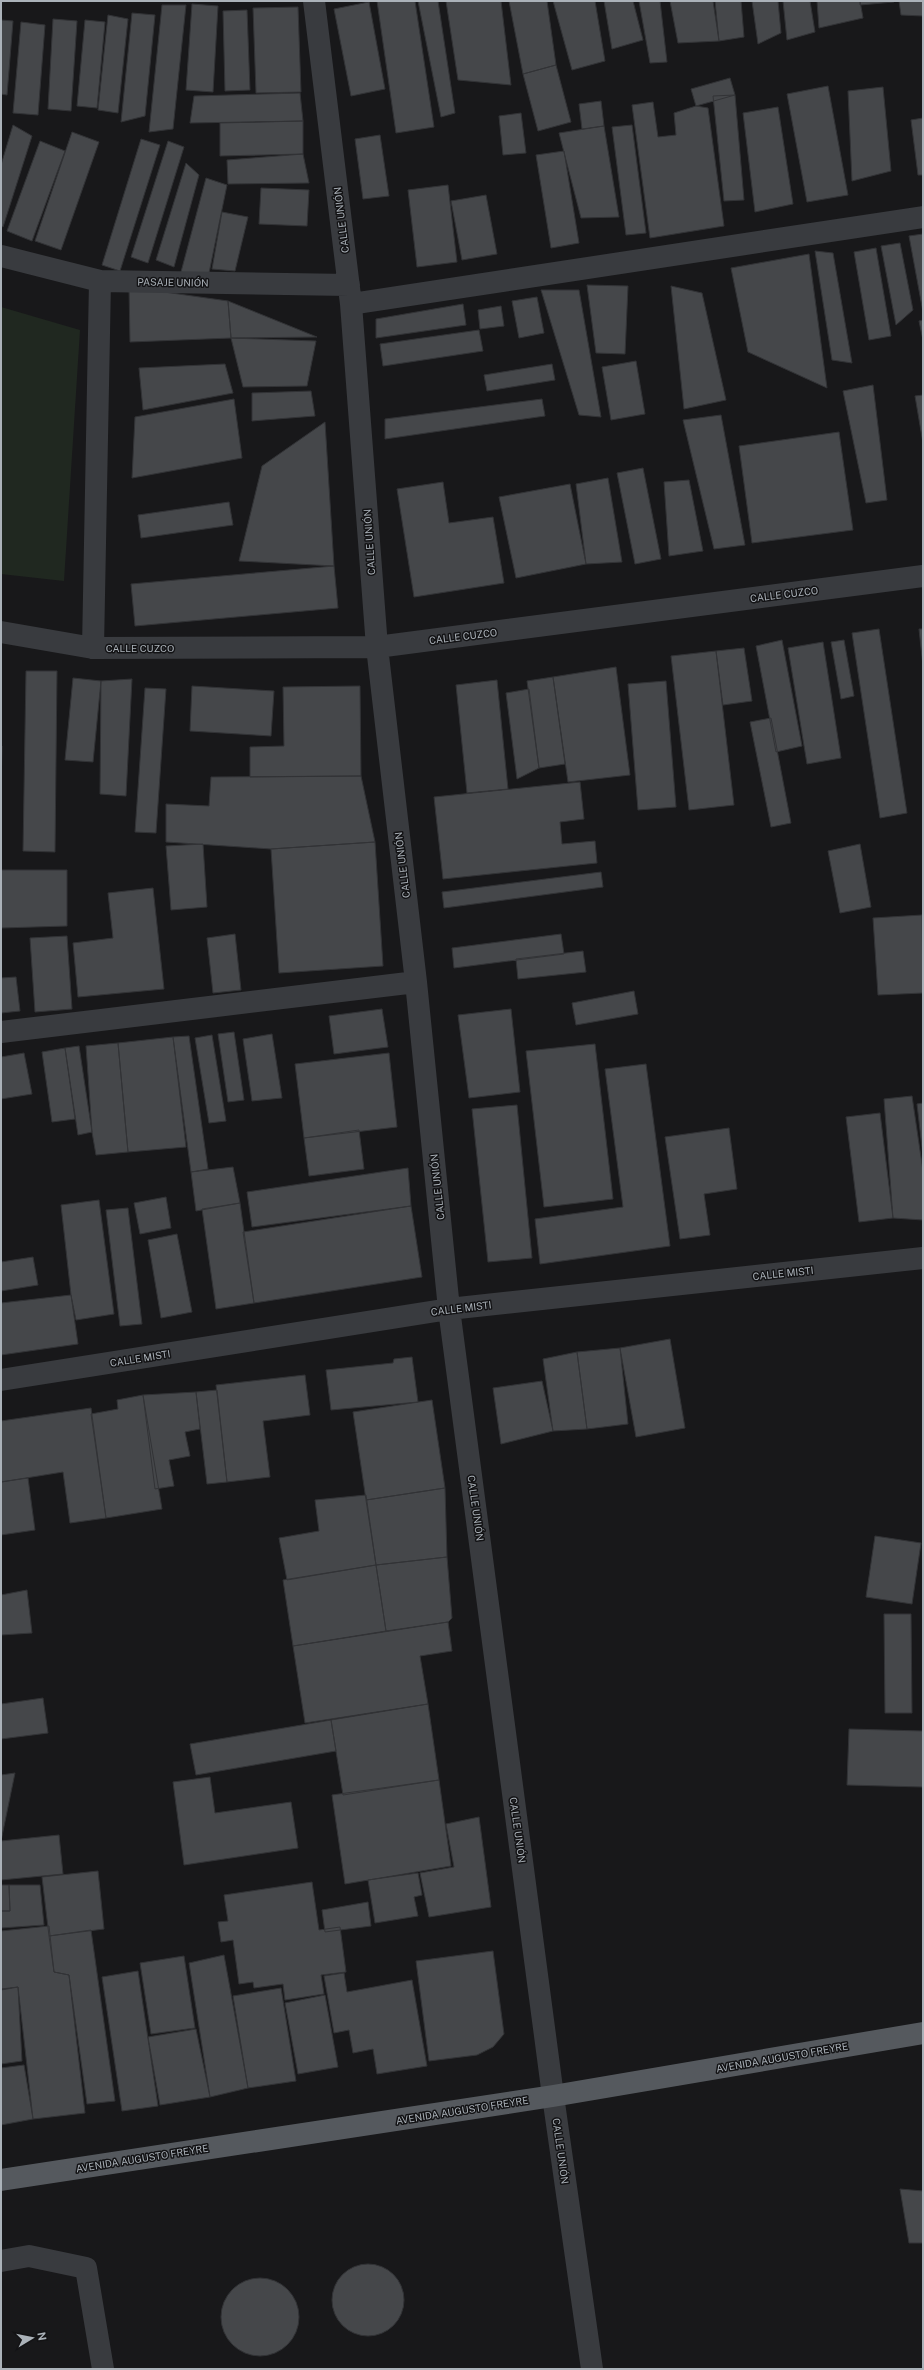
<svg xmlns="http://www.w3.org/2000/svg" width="924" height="2370" viewBox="0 0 924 2370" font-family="'Public Sans',sans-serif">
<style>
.green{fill:#202820}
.building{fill:#45474a;stroke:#323336}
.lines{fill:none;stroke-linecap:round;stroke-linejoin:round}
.minor{stroke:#393b3f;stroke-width:22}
.major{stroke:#55595e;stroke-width:22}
.labels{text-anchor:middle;stroke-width:3;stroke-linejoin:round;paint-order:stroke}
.street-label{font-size:10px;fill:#abb2b9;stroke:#131315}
</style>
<rect width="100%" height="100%" fill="#18181a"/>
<!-- green -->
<path class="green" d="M1,307L80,330L64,581L1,574Z"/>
<!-- building -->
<path class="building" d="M377,1H415L434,127L396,133Z
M418,1H438L455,113L441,117Z
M446,1H501L511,85L458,80Z
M509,1H547L556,65L523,74Z
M553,1H595L605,61L572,70Z
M604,1H633L643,40L612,49Z
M639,1H660L667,62L650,63Z
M670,1H713L719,41L678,43Z
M715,1H741L744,37L719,41Z
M752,1H778L781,33L758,44Z
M783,1H810L815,32L787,40Z
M817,1H860L863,18L819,28Z
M860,1H893L894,2L860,5Z
M899,1H923V16L901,15Z
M369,2L385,89L351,96L334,9Z
M192,4L218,6L213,92L186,90Z
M162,5H186L173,129L149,132Z
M298,7L301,92L256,93L253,8Z
M247,10L250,90L225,91L223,11Z
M132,13L155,15L145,116L121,122Z
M108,15L128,19L118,113L98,110Z
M53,19L77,21L71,111L48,109Z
M1,20L13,21L7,95L1,94Z
M85,20L105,22L97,108L77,106Z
M21,22L45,25L38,115L13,113Z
M556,65L571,122L538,131L523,74Z
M730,78L735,95L696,106L691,89Z
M828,86L848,195L807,202L787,94Z
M883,87L891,171L852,181L848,91Z
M300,93L303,121L190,123L194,96Z
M735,95L744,200L724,201L713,96Z
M601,101L604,126L582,129L579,104Z
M653,102L658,137L676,135L674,113L696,106L708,108L724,226L650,238L632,105Z
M778,107L793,204L755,212L743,113Z
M521,113L526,153L503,155L499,116Z
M923,118V175H918L911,120Z
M303,121V154L220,156V123Z
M13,125L32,136L3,227L1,226V165Z
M632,125L646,233L626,235L612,127Z
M604,126L619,217L581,218L559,133Z
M72,132L99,142L61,250L35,241Z
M380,135L389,196L363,199L355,139Z
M141,139L160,145L120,271L102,265Z
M40,141L65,151L32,241L7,231Z
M168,141L184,147L148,263L131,257Z
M564,151L579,243L551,248L536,155Z
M303,154L309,183L228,184L227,160Z
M186,163L199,175L174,267L156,260Z
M206,178L227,185L208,278L181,272Z
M448,185L457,262L417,267L408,190Z
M261,188L309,190L307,226L259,224Z
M486,195L497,254L462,260L451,201Z
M222,212L248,217L235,271L212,269Z
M923,234V312L909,236Z
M900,243L913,310L896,325L881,246Z
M876,248L891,336L869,340L854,252Z
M815,251L833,253L852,363L832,360Z
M809,254L827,388L748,352L731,268Z
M587,285L628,286L625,354L596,353Z
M671,286L702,293L726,400L684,409Z
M129,287L228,301L231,338L130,342Z
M541,290H579L601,417L579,415Z
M537,297L544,333L519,338L512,301Z
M228,301L317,337L231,338Z
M463,304L466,325L376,338V319Z
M501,306L504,326L480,329L478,310Z
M923,320V340L919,321Z
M479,330L483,351L383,366L380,344Z
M231,338L316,341L307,386L243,387Z
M636,361L645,414L611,420L602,367Z
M225,364L233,393L143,410L139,368Z
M552,364L555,380L487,391L484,375Z
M873,385L887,500L866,503L843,391Z
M311,391L315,416L252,421V393Z
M923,395V443L915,396Z
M234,399L242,458L132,478L135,417Z
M542,399L545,416L385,439V419Z
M721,415L745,545L714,549L683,420Z
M325,422L334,566L239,561L262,466Z
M839,432L853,530L752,543L739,446Z
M643,468L661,559L635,564L617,473Z
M608,478L622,562L586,564L576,484Z
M689,480L703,551L669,556L664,482Z
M443,482L449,523L493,517L504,583L414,597L397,489Z
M570,484L586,564L516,578L499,497Z
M229,502L233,525L141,538L138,515Z
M334,566L338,608L135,626L131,584Z
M879,629L907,813L880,818L852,633Z
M919,629H923V666Z
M782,640L802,746L776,752L756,646Z
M844,640L854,696L841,699L831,642Z
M823,642L841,758L807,764L788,648Z
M744,648L752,701L723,705L716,651Z
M716,651L734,805L689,810L671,656Z
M616,667L630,775L568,782L553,677Z
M26,671H57L55,852L23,851Z
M553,677L565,764L539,768L527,681Z
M73,678L101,681L93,762L65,760Z
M132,679L126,796L100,794L101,681Z
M497,680L508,789L467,793L456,685Z
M666,681L676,807L638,810L628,684Z
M192,686L274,691L271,736L190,731Z
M360,686L361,776L250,777V747L284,746L283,687Z
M145,688L166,689L156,833L135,832Z
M529,689L539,768L517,779L506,693Z
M771,718L791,823L771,827L750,722Z
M1,746H2L1,789Z
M361,776L375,842L271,849L166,842V804L209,806L211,777Z
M580,782L584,819L560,822L562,844L595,841L597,863L443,879L434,797Z
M375,842L383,966L279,973L271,849Z
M203,844L207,907L171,910L166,846Z
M860,844L871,907L840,913L828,851Z
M1,870H67V926L1,928Z
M601,872L603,887L444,908L442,892Z
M153,888L164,989L78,997L73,943L113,938L108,893Z
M922,915L923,993L878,995L873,918Z
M235,934L241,990L213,993L207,938Z
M561,934L564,954L454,968L452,948Z
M67,936L72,1009L35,1012L30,938Z
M583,951L586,972L518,979L516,959Z
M16,977L20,1011L1,1013V978Z
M634,991L638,1014L576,1025L572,1003Z
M382,1009L388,1047L334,1054L329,1016Z
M511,1009L520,1092L469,1098L458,1015Z
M234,1032L244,1100L228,1102L218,1034Z
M272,1034L282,1098L252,1101L243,1039Z
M212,1035L226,1121L209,1123L195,1038Z
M189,1036L208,1169L191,1172L173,1037Z
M173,1037L186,1147L128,1152L118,1043Z
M118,1043L128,1152L96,1155L92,1132L86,1046Z
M595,1044L613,1199L544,1207L526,1051Z
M79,1046L92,1132L78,1135L65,1048Z
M65,1048L75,1119L52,1122L42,1052Z
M24,1053L32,1094L1,1099V1057Z
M389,1053L397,1127L304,1138L295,1064Z
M646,1064L670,1246L540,1264L535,1219L623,1207L605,1069Z
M912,1096L923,1171V1220L893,1218L884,1099Z
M923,1103V1156L917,1104Z
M517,1105L532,1258L488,1262L472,1109Z
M880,1113L893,1218L859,1222L846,1117Z
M729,1128L737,1189L704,1194L710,1235L680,1239L665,1137Z
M359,1130L364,1169L309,1176L304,1138Z
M233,1167L240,1203L196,1211L191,1172Z
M408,1168L411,1206L252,1227L247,1192Z
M166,1197L171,1228L140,1234L134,1203Z
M99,1200L114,1314L76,1320L71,1295L61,1205Z
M240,1203L254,1303L216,1309L202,1209Z
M411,1206L422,1277L254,1303L243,1232Z
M128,1208L142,1324L120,1326L106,1210Z
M177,1234L192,1312L161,1318L148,1240Z
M33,1257L38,1285L1,1291V1262Z
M71,1295L78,1344L1,1355V1303Z
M670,1339L685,1428L636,1437L620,1348Z
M620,1348L628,1424L587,1429L577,1352Z
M577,1352L587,1429L553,1431L543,1359Z
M412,1357L418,1402L331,1410L326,1370L393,1363L394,1359Z
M305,1375L310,1415L263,1421L270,1477L227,1482L216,1385Z
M542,1381L553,1431L501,1444L493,1388Z
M217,1390L227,1482L207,1484L196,1392Z
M196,1392L200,1429L185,1432L190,1456L169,1460L174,1486L155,1489L143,1395Z
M143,1395L162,1509L106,1518L91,1414L118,1409L117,1400Z
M432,1400L445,1488L366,1500L353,1412Z
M91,1408L106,1518L70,1523L63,1472L1,1482V1421Z
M28,1478L35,1530L1,1535V1482Z
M445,1488L447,1557L376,1565L366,1500Z
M366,1495L376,1565L287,1580L279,1538L319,1531L315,1500Z
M875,1536L921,1543L912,1604L866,1597Z
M447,1557L452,1618L448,1622L386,1631L376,1565Z
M376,1565L386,1631L293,1646L283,1580Z
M27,1590L32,1633L1,1635V1595Z
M884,1614H911L912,1713H885Z
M448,1622L452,1651L420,1656L428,1704L305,1723L293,1646Z
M43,1698L48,1733L1,1739V1704Z
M428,1704L439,1780L343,1795L331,1720Z
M331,1720L336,1751L196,1775L190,1744Z
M849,1729L923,1731V1787L847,1785Z
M15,1773L1,1841V1775Z
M210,1777L215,1813L291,1802L298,1848L184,1865L173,1782Z
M439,1780L451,1866L345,1884L332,1795Z
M479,1817L491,1907L429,1917L420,1873L454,1867L446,1824Z
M59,1835L63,1874L1,1880V1841Z
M98,1871L104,1929L49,1936L42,1877Z
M418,1873L422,1895L414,1897L418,1916L375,1923L368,1880Z
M312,1882L319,1930L340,1927L346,1972L321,1975L324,1994L285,2000L283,1984L254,1988L253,1982L239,1984L233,1940L221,1942L218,1922L228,1921L224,1895Z
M1,1885H9L10,1911H1Z
M9,1885H40L44,1925L1,1928V1911H10Z
M368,1902L371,1926L325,1932L322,1910Z
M49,1926L54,1972L69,1975L85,2113L33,2119L18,1987L1,1989V1931Z
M91,1930L115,2101L87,2104L69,1975L54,1972L49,1936Z
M493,1951L504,2034L493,2047L477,2055L429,2061L416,1961Z
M224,1955L248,2088L210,2097L189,1963Z
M184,1956L195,2028L151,2034L140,1963Z
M138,1971L158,2106L122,2111L102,1977Z
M344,1973L347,1992L412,1980L427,2066L377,2074L373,2049L353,2053L349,2030L334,2033L324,1976Z
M18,1987L22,2061L1,2064V1990Z
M281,1988L296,2081L248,2088L233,1996Z
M325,1995L338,2067L298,2074L285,2003Z
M196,2029L210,2097L160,2105L148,2037Z
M24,2065L33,2119L1,2125V2068Z
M900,2189L923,2191V2243H909Z
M332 2300a36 36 0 1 1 72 0a36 36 0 1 1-72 0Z
M221 2317a39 39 0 1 1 78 0a39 39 0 1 1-78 0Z"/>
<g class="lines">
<!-- minor -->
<path class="minor" d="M314,1L351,304L377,647L416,982L449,1309L553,2096L592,2369
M1,256L100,281L349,285
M351,304L923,217
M1,632L93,648L377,647L923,576
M93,648L100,281
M1,1032L416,982
M1,1380L449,1309L923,1258
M1,2261L29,2256L86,2268L103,2369"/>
<!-- major -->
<path class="major" d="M1,2180L553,2096L923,2033"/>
</g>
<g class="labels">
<!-- street labels -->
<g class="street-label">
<text transform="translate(341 220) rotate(-97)" y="4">CALLE UNIÓN</text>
<text transform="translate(173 282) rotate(1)" y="4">PASAJE UNIÓN</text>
<text transform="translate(369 542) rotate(-94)" y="4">CALLE UNIÓN</text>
<text transform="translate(784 594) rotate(-7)" y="4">CALLE CUZCO</text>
<text transform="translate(463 636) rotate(-7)" y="4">CALLE CUZCO</text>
<text x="140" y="652">CALLE CUZCO</text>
<text transform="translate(402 865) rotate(-97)" y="4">CALLE UNIÓN</text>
<text transform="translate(437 1187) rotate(-96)" y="4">CALLE UNIÓN</text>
<text transform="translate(783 1273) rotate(-6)" y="4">CALLE MISTI</text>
<text transform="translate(461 1308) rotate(-7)" y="4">CALLE MISTI</text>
<text transform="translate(140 1358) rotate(-9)" y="4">CALLE MISTI</text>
<text transform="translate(476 1508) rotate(82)" y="4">CALLE UNIÓN</text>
<text transform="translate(518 1830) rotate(82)" y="4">CALLE UNIÓN</text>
<text transform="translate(782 2057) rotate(-10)" y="4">AVENIDA AUGUSTO FREYRE</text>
<text transform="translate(462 2110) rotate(-9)" y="4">AVENIDA AUGUSTO FREYRE</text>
<text transform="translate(561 2151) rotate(82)" y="4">CALLE UNIÓN</text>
<text transform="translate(142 2158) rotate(-9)" y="4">AVENIDA AUGUSTO FREYRE</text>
</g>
</g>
<!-- border -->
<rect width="924" height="2370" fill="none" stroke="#abb2b9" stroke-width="4"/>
<!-- north arrow -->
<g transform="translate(32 2338) rotate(80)" stroke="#131315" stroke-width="3" paint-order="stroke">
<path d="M0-3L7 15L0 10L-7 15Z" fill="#abb2b9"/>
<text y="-6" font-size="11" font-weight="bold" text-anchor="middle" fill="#abb2b9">N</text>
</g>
</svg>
